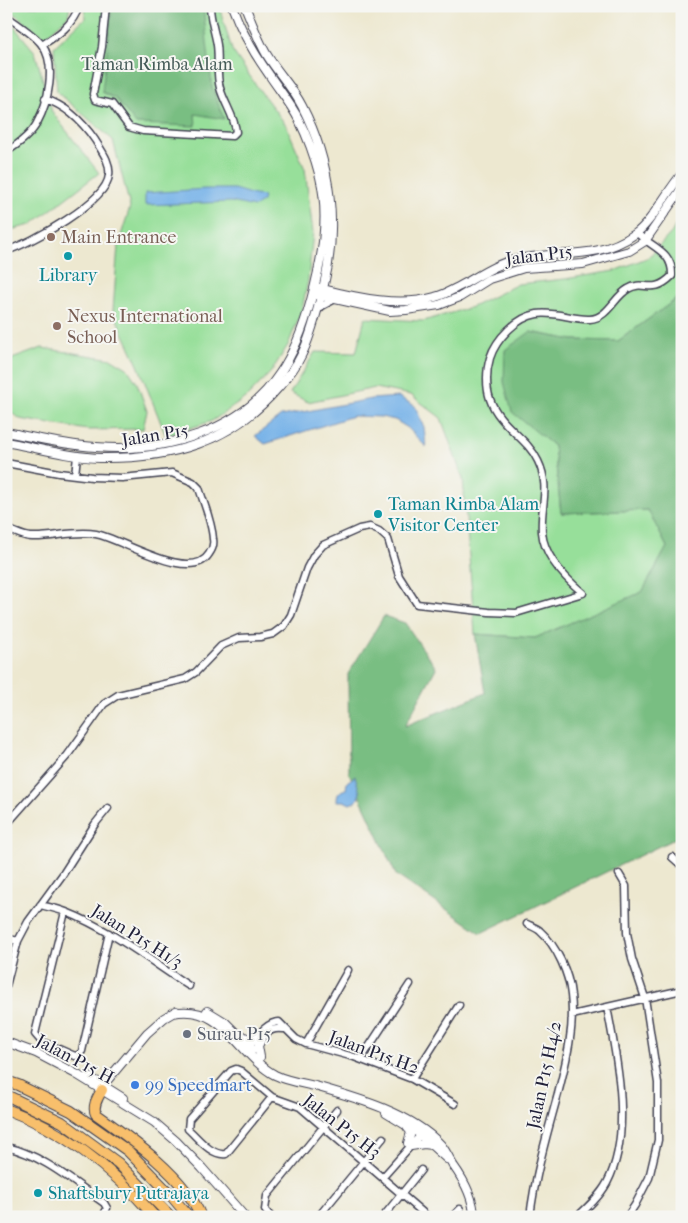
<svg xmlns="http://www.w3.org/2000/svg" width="688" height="1223" viewBox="0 0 688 1223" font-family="'IM FELL French Canon',serif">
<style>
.green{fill:#97df9a;stroke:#5c806a}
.forest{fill:#79be82;stroke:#4e705e}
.water{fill:#77b2e8;stroke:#4c6a92}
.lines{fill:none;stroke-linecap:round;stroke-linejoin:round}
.minor-casing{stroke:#404051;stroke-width:9}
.tertiary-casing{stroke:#404051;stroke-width:10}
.primary-casing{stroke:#404051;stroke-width:12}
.minor{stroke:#fff;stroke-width:6}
.tertiary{stroke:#fff;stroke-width:8}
.primary{stroke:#f8bf6c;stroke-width:10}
.education-dot{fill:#8d6e63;stroke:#f6f6f2;stroke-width:2}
.culture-dot{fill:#0f9aa8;stroke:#f6f6f2;stroke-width:2}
.worship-dot{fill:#6b7280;stroke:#f6f6f2;stroke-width:2}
.shop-dot{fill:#3f7fe0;stroke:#f6f6f2;stroke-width:2}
.labels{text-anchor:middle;stroke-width:4;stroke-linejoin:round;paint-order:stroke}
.park-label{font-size:18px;fill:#455b58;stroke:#f6f6f2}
.education-label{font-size:18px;fill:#785e54;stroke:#f6f6f2;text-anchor:start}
.street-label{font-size:18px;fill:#22223b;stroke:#f6f6f2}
.culture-label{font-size:18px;fill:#0d838f;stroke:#f6f6f2;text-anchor:start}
.worship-label{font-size:18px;fill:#5b616d;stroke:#f6f6f2;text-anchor:start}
.shop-label{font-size:18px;fill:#366cbe;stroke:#f6f6f2;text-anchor:start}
</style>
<rect width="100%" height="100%" fill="#f6f6f2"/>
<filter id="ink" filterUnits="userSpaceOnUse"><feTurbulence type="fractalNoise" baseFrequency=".02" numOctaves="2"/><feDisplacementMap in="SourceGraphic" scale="10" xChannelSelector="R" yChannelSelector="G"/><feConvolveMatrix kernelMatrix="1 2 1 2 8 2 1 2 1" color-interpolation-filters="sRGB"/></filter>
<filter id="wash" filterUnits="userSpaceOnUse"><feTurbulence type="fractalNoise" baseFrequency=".0096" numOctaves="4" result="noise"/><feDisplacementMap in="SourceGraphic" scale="20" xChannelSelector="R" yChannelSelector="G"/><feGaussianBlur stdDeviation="1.12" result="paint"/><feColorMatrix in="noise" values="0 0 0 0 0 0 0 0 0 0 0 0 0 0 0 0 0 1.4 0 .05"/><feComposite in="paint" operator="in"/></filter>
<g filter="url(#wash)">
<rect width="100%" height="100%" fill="#ede8d0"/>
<!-- green -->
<path class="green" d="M6,6H70L68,16L43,39Z
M86,6H219L232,50L258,88L286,125L305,169L313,233L308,280L302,310L288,345L271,372L246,398L212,421L166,436L138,365L113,311L118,245L130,207L113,140L57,92L54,47L85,18Z
M6,17L35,52L52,112L99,173L31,225L6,231Z
M682,213V295L618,341L573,340L530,332L512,411L554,446L561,513L648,510L667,547L642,593L535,638L475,634L463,479L441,418L411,395L375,388L308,402L290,393L315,352L356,353L365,318L423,321L472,307L518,284L565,279L614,271L649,257L672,232Z
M42,348L112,359L127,368L137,383L147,411L143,429L88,430L20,419L9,411L6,403V386L12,359Z"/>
<!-- forest -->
<path class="forest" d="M112,6H203L212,87L224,119L195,114L196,126L136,124L116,99L102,92Z
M682,295V835L481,933L396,875L349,773L348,674L384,616L405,623L436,668L405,726L485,693L475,634L535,638L642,592L667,547L648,510L561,513L554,446L512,412L504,382L505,350L530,332L573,340L618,341Z"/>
<!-- water -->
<path class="water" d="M205,189H234L254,195L264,196L263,201L254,207L231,202L145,205V193Z
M399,397L415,406L424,427L426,447L408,428L395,420L381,417L353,416L265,444L255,436L281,416L371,399Z
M355,776L360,793L357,801L350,804L344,801H337C337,794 339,791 346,789L347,782Z"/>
</g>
<g filter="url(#ink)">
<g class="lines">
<!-- minor casing -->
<g class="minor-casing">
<path id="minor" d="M106,6L102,47L93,94L95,100L112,104L129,127L143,131L232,136L236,132C235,117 224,103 220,88C216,74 219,59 217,45C215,32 210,20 210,6
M6,16C16,23 36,36 42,45C57,65 48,103 37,123C31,135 17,145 6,152
M42,45C58,35 73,25 79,6
M6,251C31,243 107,202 109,175C111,162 101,150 95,140C82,121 67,106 45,99
M317,311L322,306L335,299
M6,463L59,473L92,477L122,478L172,473L193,482L199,488C204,504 212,522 213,539C214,544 212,550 209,554C191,584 120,538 96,534C74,530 53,538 32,537C23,537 14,531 6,529
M75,475L77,456
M583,593C565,578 544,557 542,532C540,505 551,488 538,461C527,437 499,426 490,399C486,387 486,371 490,358C496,339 517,317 537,314C555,311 573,320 590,319C608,318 614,297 628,289C644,279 652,296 672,276C673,251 652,248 637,233
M6,825L67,756L104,704L118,695L185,679L196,672L221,646L239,638L260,637L273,634L284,626L291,615L307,568L314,555L323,545L359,529L370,527L379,531L388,539L399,576L417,604L489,612L516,613L583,593
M672,857L682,866
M619,874L626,886L627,933L632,959L645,998L658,1083V1140L649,1178L635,1205L627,1217
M40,905C48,907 58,909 66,912C110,929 149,960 189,986
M65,912L35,1034L41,1041L75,1056L79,1055L82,1051L109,933
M527,924C531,926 537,928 540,931C557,946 569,974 571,995C575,1028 566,1062 558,1094C547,1134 535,1175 530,1217
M6,938L18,941
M6,986L18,941L28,922L63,874L95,824L108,808
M572,1015L682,990
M258,1042C268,1033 270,1027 284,1029
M306,1044L348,970
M246,1050C254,1041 265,1022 279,1022L296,1039L306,1044L354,1057L412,1079L455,1104
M361,1059L410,984
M412,1079L459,1005
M272,1097L226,1154C211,1156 198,1138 188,1129L189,1119L231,1071L236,1069L241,1071L272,1097L300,1107L428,1217
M6,1147C43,1155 73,1182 104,1203L107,1208L103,1217
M383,1177L423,1132
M271,1217L265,1210L267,1196L337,1110
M318,1217L383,1138
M383,1217L421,1170
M452,1217L460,1209
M577,1217C588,1207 600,1196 607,1183C633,1134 617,1059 607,1007"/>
</g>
<!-- tertiary casing -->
<g class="tertiary-casing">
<path id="tertiary" d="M245,6C252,23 258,40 267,55C278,73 293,88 302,106C331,162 339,227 323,289C358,298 400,307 435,297C444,295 452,290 460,286C479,276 496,263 518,259C561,250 596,261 635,234C652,222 667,191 682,174
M317,295L390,311L406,310L439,305L460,297L489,279L524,268L583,264L629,251L645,241L682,188
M6,432C36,438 66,445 96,447C163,453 241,432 280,373C295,351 304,326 311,300C322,260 330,218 320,177C315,158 308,138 299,120C291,104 280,91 270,76C255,55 241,31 232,6
M6,442C37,448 69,457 100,458C170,459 231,443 278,388C287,378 296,367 302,354C312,334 317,310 323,289L319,288
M207,1011L225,1022L253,1050
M173,1013C223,1003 238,1055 275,1075C287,1081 302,1083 315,1086C357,1098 411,1113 441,1145C446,1151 449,1158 453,1165C463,1179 474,1199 474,1217
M240,1035L249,1039L257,1037
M6,1042L36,1053L76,1074L154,1122L176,1141L202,1168L245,1217
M260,1057L258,1046L261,1040
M88,1076L123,1098
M100,1089L147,1033L164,1018L176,1011
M386,1113L417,1132L447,1159
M407,1127L411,1132L408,1143
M411,1146L424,1144L432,1145"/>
</g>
<!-- primary casing -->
<g class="primary-casing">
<path id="primary" d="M6,1081L18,1085L71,1111L128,1151L169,1193L189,1217
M102,1090C98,1097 92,1106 96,1114C130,1138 186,1177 201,1217
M6,1095L62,1122L118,1163L171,1217
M6,1109C65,1131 114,1170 155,1217"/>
</g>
<!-- minor -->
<use href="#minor" class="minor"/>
<!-- tertiary -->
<use href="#tertiary" class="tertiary"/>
<!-- primary -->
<use href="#primary" class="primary"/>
</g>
</g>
<!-- markers -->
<g class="education-dot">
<circle cx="51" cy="237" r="5"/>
<circle cx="57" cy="326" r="5"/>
</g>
<g class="culture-dot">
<circle cx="68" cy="256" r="5"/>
<circle cx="378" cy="514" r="5"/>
<circle cx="38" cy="1193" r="5"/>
</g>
<circle class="worship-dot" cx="187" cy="1034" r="5"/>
<circle class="shop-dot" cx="135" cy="1085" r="5"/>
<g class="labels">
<!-- park labels -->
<g class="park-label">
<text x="157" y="70">Taman Rimba Alam</text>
</g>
<!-- education labels -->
<g class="education-label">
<text x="61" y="243">Main Entrance</text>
<text x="67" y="322">Nexus International<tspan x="67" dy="21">School</tspan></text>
</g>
<!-- street labels -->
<g class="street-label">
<text transform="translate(539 255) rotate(-7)" y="6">Jalan P15</text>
<text transform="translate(155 435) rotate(-9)" y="6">Jalan P15</text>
<text transform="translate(137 936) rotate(32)" y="6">Jalan P15 H1/3</text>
<text transform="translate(374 1052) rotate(20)" y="6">Jalan P15 H2</text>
<text transform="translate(75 1059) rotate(28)" y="6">Jalan P15 H</text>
<text transform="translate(544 1075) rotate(-78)" y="6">Jalan P15 H4/2</text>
<text transform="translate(342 1126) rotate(38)" y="6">Jalan P15 H3</text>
</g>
<!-- culture labels -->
<g class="culture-label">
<text x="68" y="281" text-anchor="middle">Library</text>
<text x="388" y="510">Taman Rimba Alam<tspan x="388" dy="21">Visitor Center</tspan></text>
<text x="48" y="1199">Shaftsbury Putrajaya</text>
</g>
<!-- worship labels -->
<g class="worship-label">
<text x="197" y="1040">Surau P15</text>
</g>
<!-- shop labels -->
<g class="shop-label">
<text x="145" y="1091">99 Speedmart</text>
</g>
</g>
<!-- margin -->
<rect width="688" height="1223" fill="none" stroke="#f6f6f2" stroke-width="25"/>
</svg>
